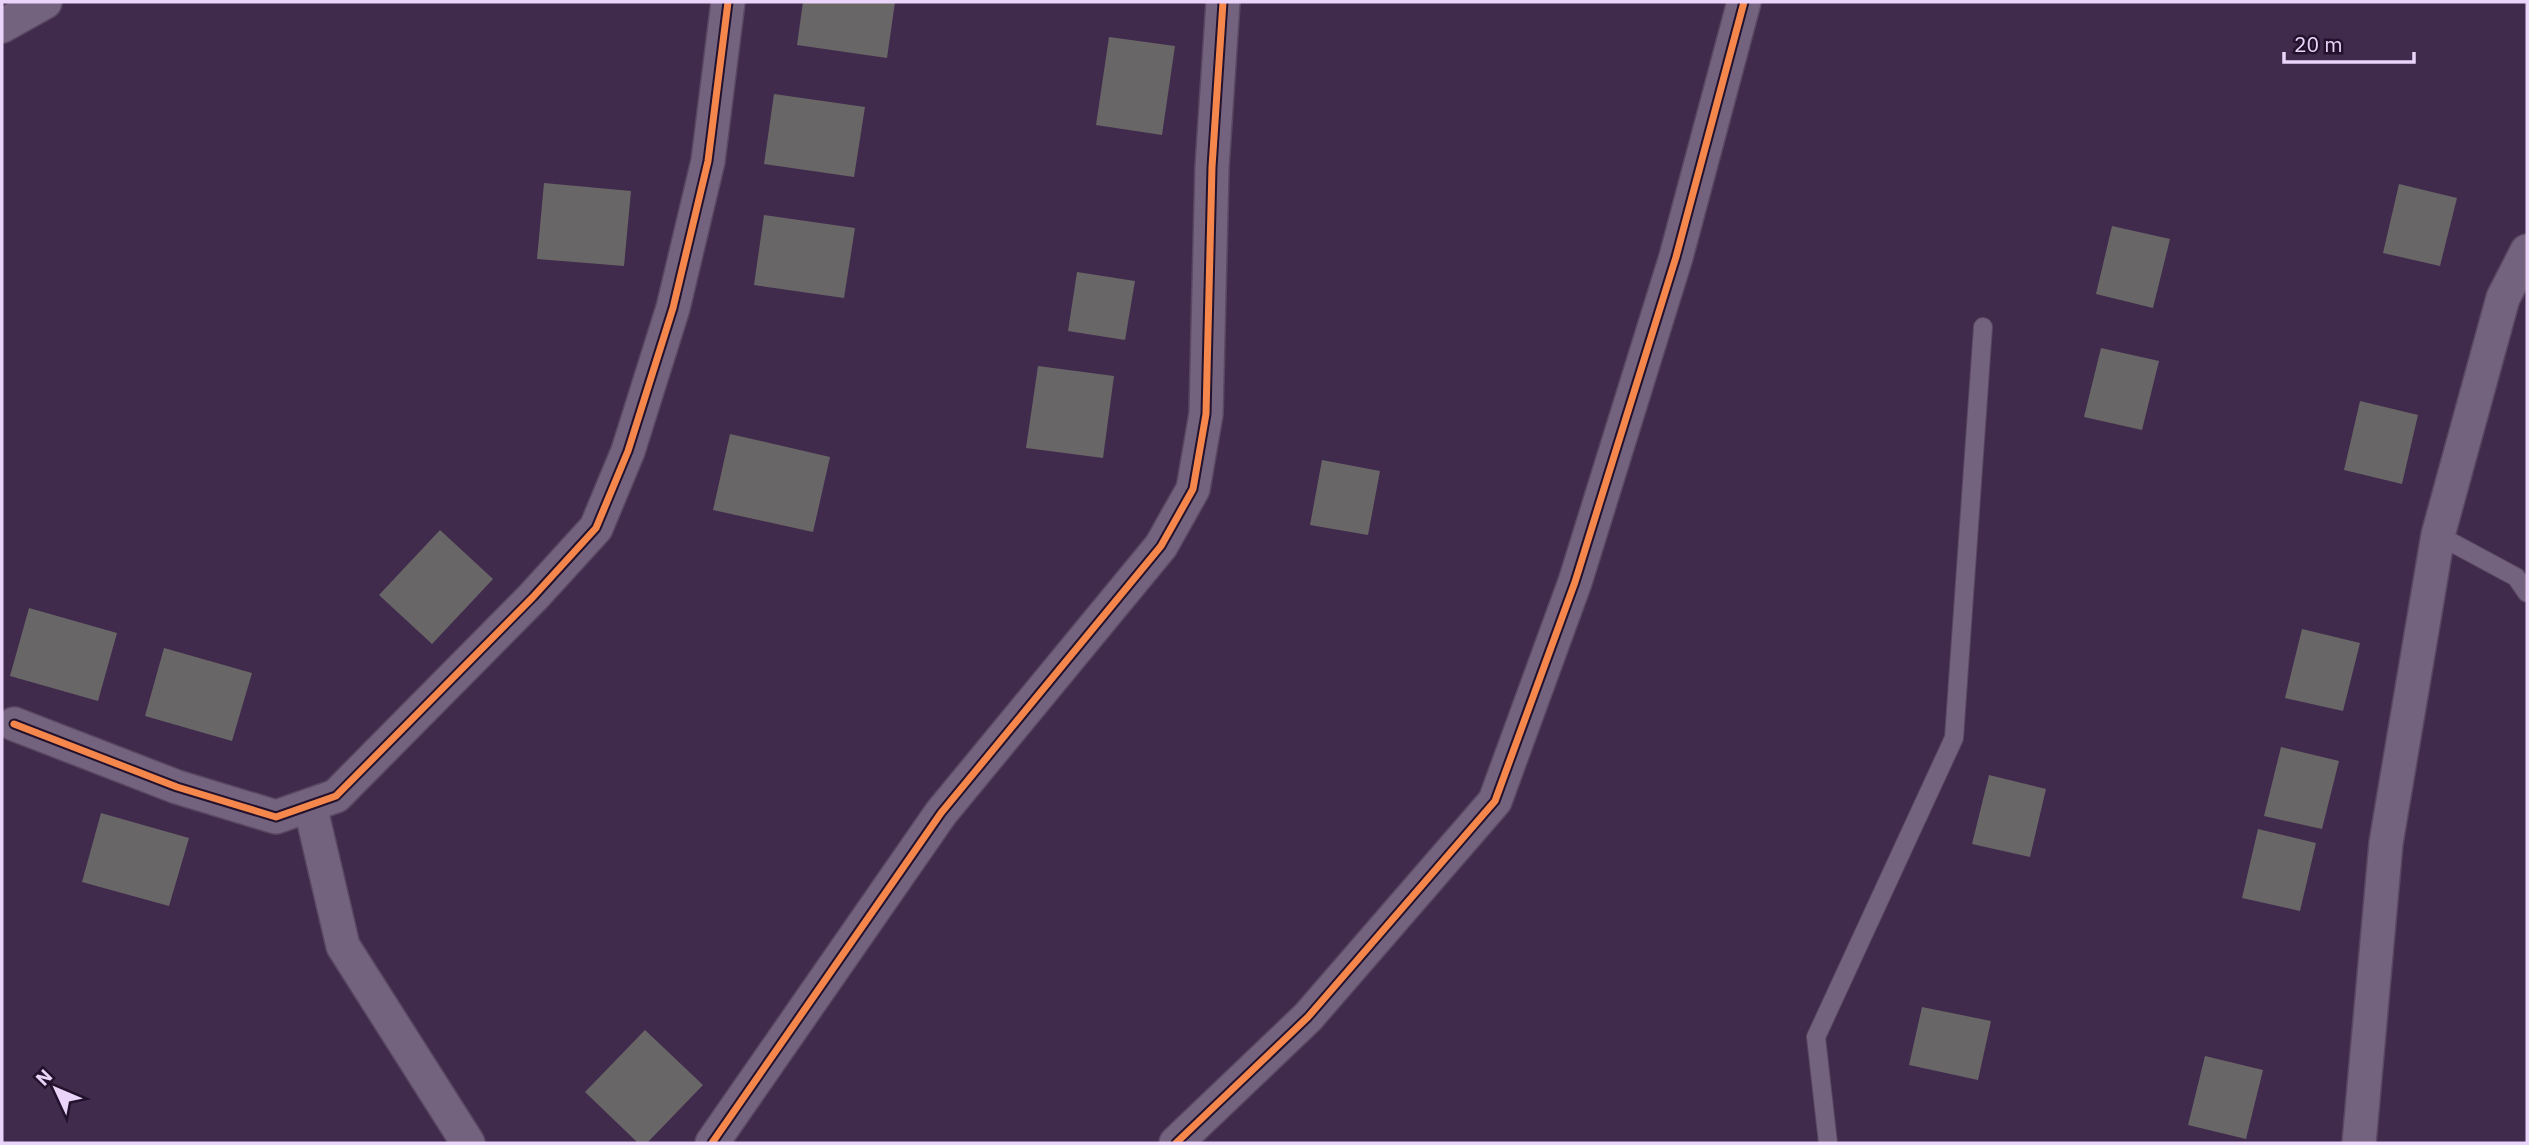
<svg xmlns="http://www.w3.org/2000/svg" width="2529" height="1145" viewBox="0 0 2529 1145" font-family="'IBM Plex Sans',sans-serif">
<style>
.building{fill:#696667}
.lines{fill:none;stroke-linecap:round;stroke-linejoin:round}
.service-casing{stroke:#594763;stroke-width:20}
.minor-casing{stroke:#594763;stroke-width:36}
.service{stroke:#74637e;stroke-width:18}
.minor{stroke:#74637e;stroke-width:33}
.cycleway-casing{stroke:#23122d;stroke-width:11}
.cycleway{stroke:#f5874c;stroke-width:7}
</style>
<rect width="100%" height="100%" fill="#412b4c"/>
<!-- building -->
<path class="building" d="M803,2H895L887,58L797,45Z
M1109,37L1175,46L1162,135L1096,125Z
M774,94L865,107L854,177L764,164Z
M544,183L631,191L624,266L537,259Z
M2399,184L2457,198L2440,266L2383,253Z
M764,215L855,228L844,298L754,285Z
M2112,226L2170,239L2153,308L2096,294Z
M1077,272L1135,281L1125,340L1068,331Z
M2101,348L2159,361L2142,430L2084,417Z
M1038,366L1114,376L1103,458L1026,448Z
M2360,401L2418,415L2402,484L2344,470Z
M730,434L830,457L813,532L713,510Z
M1322,460L1380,471L1368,535L1310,525Z
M440,530L493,579L432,644L379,595Z
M29,608L117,633L98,701L10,676Z
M2302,629L2360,643L2343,711L2285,698Z
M164,648L252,673L232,741L145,716Z
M2281,747L2339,761L2322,829L2264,816Z
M1989,775L2046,789L2030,857L1972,844Z
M101,813L189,838L169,906L82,882Z
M2258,829L2316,843L2300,911L2242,898Z
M1922,1007L1991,1021L1978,1080L1909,1065Z
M645,1030L703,1085L647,1143H638L585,1092Z
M2205,1056L2263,1070L2246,1139L2188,1125Z"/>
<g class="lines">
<!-- service casing -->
<g class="service-casing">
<path id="service" d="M2438,535L2516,577L2527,593
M1828,1143L1816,1037L1954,738L1983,327"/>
</g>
<!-- minor casing -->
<g class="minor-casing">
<path id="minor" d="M2,26L45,2
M14,724L177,787L276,817L336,796L533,597L596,528L628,451L673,308L708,161L728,2
M310,805L343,946L468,1143
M712,1143L941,813L1161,546L1193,489L1206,414L1212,167L1223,2
M1176,1143L1308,1017L1495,801L1575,582L1676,257L1744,2
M2359,1143L2386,843L2438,535L2503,298L2527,251"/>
</g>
<!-- service -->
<use href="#service" class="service"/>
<!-- minor -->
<use href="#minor" class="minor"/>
<!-- cycleway casing -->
<g class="cycleway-casing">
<path id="cycleway" d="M14,724L177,787L276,817L336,796L533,597L596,528L628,451L673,308L708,161L728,2
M712,1143L941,813L1161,546L1193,489L1206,414L1212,167L1223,2
M1176,1143L1308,1017L1495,801L1575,582L1676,257L1744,2"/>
</g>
<!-- cycleway -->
<use href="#cycleway" class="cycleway"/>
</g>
<!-- border -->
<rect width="2529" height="1145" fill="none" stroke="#ead4f9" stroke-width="7"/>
<!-- north arrow -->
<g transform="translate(56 1089) rotate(314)" stroke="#23122d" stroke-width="5" paint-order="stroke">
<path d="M0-5L12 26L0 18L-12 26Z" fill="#ead4f9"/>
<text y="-10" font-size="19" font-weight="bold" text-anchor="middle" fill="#ead4f9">N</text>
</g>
<!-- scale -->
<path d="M2284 52v10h130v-10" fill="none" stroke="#ead4f9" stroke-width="3.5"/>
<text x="2294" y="52" font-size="21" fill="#ead4f9" stroke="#23122d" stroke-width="5" paint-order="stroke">20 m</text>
</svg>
